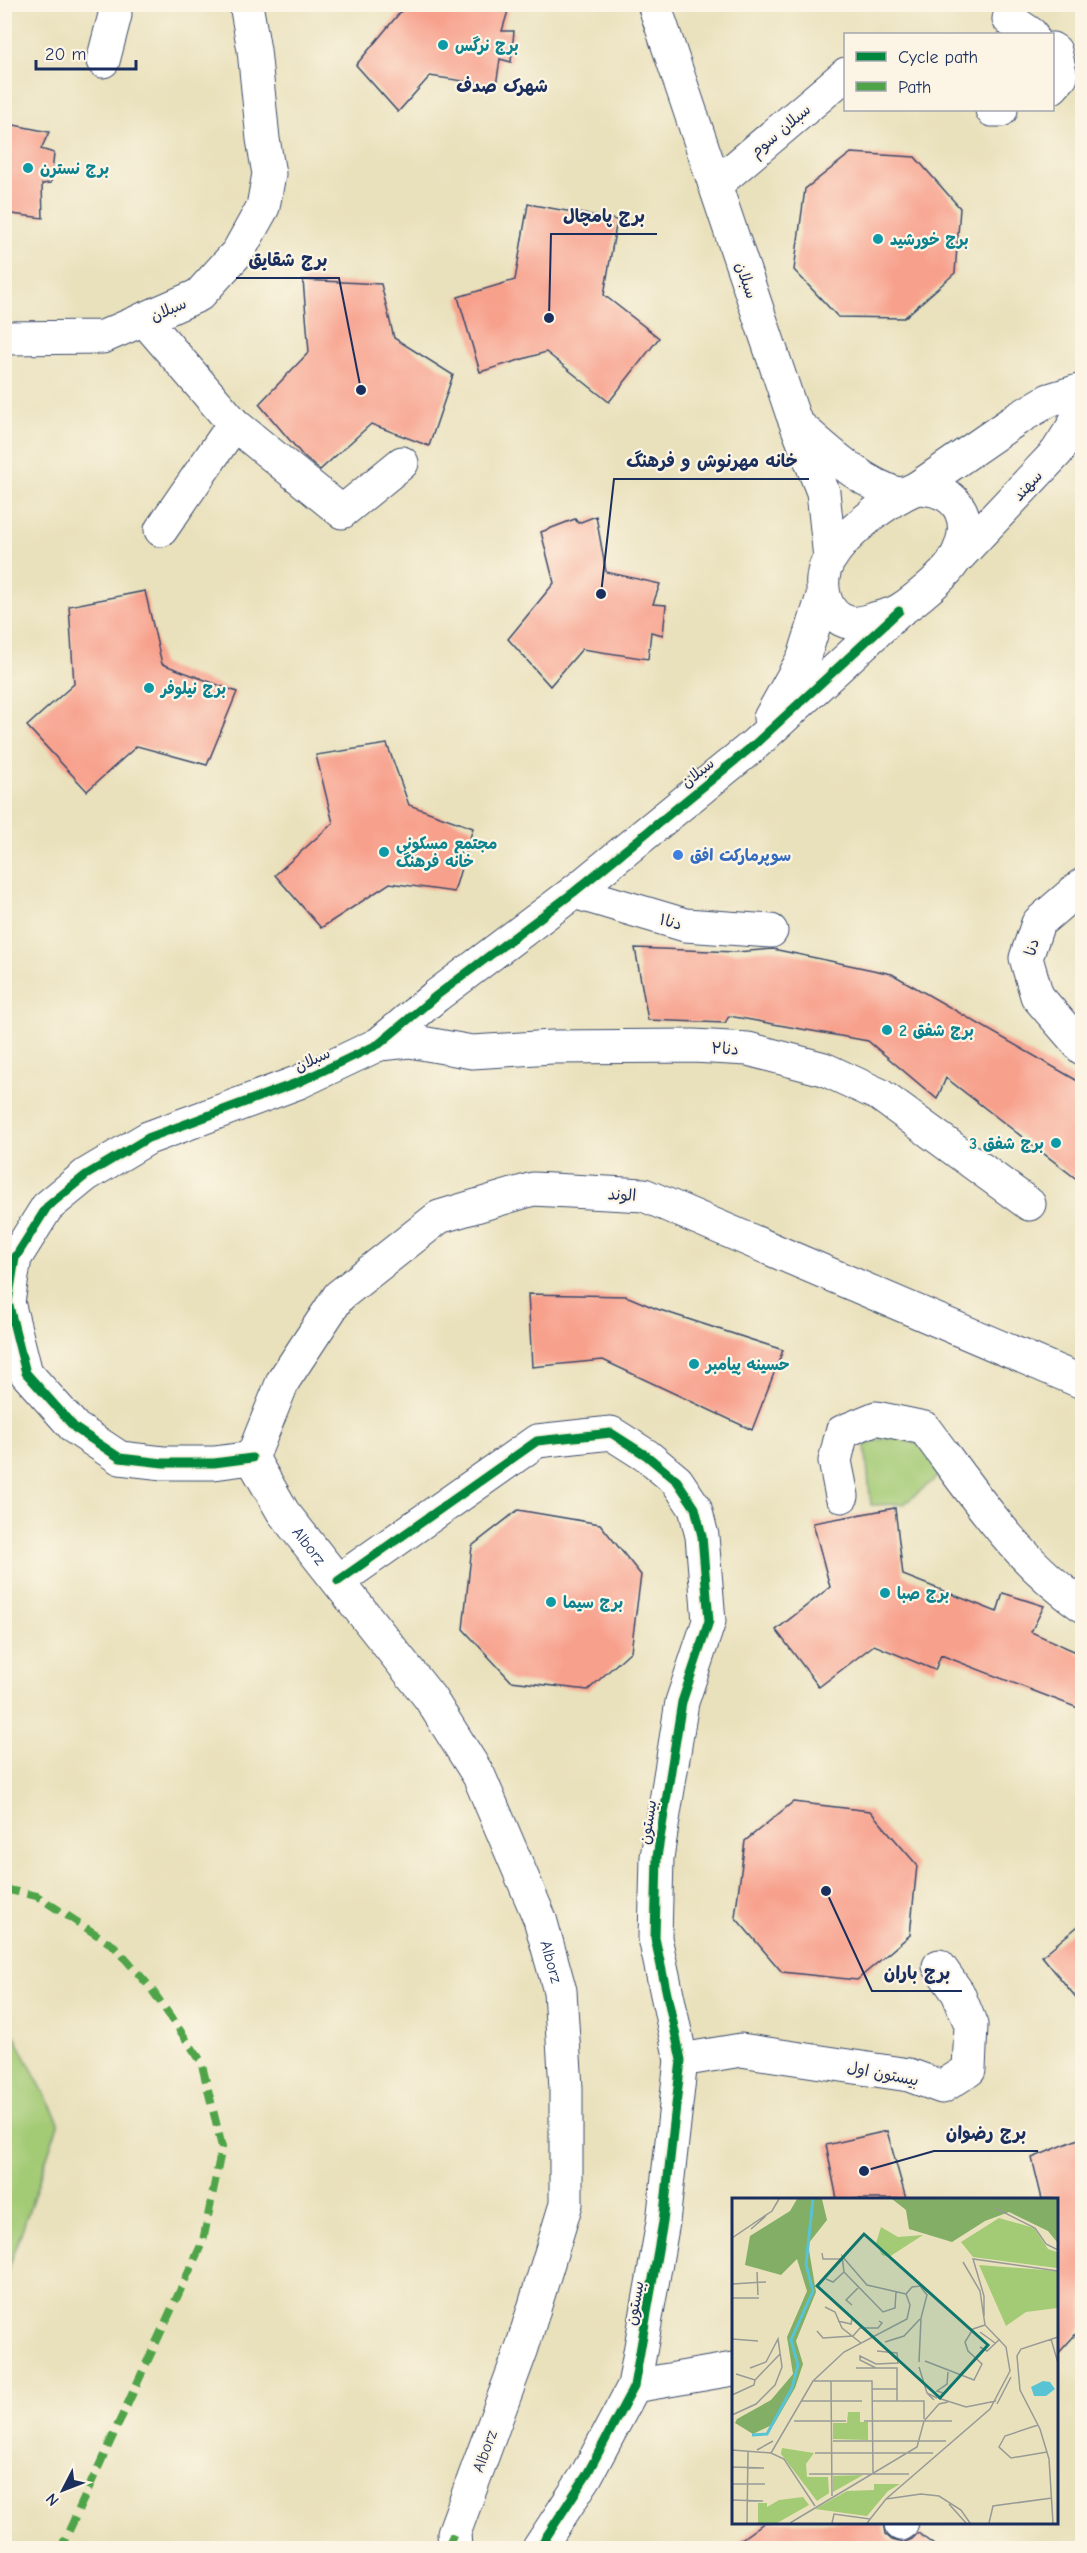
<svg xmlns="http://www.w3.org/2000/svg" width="1087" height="2553" viewBox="0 0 1087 2553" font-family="'Comic Neue','Playpen Sans Arabic',sans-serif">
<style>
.green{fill:#a3ca75;stroke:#5f7c6a;stroke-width:1.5}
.building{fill:#f7a18d}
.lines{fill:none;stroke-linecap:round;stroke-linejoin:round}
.minor-casing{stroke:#3a4a6c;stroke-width:35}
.minor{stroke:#fff;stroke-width:33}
.quiet{stroke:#4fa44a;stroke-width:8;stroke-dasharray:15 8;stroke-linecap:butt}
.cycleway-casing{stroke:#fcf5e5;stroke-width:13}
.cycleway{stroke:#00873e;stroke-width:9}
.culture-dot{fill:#0f9aa8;stroke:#fcf5e5;stroke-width:2}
.shop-dot{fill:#3f7fe0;stroke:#fcf5e5;stroke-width:2}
.labels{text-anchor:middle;stroke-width:4.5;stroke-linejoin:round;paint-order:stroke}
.culture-label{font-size:16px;font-weight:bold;fill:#0d838f;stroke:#fcf5e5;text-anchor:start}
.street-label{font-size:16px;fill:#1b2f5e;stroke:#fcf5e5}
.shop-label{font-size:16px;font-weight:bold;fill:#366cbe;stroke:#fcf5e5;text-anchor:start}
.neighbourhood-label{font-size:18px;font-weight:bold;fill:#1b2f5e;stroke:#fcf5e5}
.inset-river{fill:none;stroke:#58c3d3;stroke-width:3}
.inset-road{fill:none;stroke:#979a96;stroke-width:1.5}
.view{fill:#0f766e;fill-opacity:0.15;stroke:#0f766e;stroke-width:3}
.inset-edge{fill:none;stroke:#1b2f5e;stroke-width:3}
.leader{fill:none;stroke:#1b2f5e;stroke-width:2}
.callout-dot{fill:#1b2f5e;stroke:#fcf5e5;stroke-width:2}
.callout-label{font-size:18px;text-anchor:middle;font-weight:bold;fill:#1b2f5e;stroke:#fcf5e5;stroke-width:4.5;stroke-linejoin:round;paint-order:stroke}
</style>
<rect width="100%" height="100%" fill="#fcf5e5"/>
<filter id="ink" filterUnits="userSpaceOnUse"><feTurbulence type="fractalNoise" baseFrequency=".0167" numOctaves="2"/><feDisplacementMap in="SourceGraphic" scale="12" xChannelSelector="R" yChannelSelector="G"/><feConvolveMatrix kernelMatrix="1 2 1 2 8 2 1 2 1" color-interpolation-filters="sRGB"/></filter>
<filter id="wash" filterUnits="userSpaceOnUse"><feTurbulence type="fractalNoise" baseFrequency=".008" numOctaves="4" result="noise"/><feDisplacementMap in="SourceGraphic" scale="24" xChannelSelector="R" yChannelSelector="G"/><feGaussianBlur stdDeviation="1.35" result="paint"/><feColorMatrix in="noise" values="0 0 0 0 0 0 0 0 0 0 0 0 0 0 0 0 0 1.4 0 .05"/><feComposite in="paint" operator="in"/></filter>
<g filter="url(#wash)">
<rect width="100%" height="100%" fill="#e9e1bc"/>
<!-- green -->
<path class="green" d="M890,1436L925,1446L946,1470L904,1504L871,1505L865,1445Z
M5,2022L8,2023L59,2122L5,2280Z"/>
<g id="blocks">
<!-- building -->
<path class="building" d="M407,4H478L508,11L502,31H514L511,62L500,59L496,86L430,76L398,112L356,65Z
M4,123L49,132L41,149L54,153L51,183L42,184L43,218L4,213Z
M851,153L915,157L960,208L955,273L904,318L838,317L794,270L805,189Z
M528,204L617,220L604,295L659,338L609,402L546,352L480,372L458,297L515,280Z
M303,280L381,284L394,338L453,375L429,446L371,424L320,470L304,457L259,404L309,352Z
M596,516L606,572L660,584L653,604L666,605L663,635L651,632L648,659L582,649L550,686L508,639L554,583L541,532L575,519L578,523Z
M145,591L162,664L237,692L207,765L137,746L87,791L27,726L74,684L69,606Z
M387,744L409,805L473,828L454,892L390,883L321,928L275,875L333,823L316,755Z
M635,948L736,952L773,949L892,974L1083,1084V1184L946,1078L937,1099L868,1041L729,1016L725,1023L648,1020Z
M528,1294L626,1296L657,1309L783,1350L752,1430L603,1360L532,1367Z
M895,1508L903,1575L997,1612L1003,1593L1044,1606L1031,1632L1083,1655V1710L941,1655L935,1670L874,1645L819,1687L776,1630L830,1587L813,1523Z
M518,1510L600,1524L641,1575L631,1651L588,1690L511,1681L463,1629L472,1546Z
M793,1802L870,1811L917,1865L910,1935L857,1980L782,1972L735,1917L745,1841Z
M1083,1922V2006L1042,1956Z
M887,2131L906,2199H837L826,2145Z
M1083,2137V2326L1056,2356V2199H1042L1032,2158Z
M765,2522H883L885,2534L892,2540L903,2543L912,2539L918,2533L938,2548H729Z"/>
</g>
</g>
<g filter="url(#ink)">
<use href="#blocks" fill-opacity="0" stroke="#3a4a6c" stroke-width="1.5"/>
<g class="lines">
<!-- minor casing -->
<g class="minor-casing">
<g id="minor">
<path d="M654,4L792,413L823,492L830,558"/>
<path d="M1009,19L1031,34"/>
<path d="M1052,49L1055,51L1061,77L1052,87"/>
<path d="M103,61L115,15L114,4"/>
<path d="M992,110H1001"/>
<path d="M715,185L846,74"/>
<path d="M144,319L234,424L161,530"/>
<path d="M4,338L103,337L199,295L238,252L263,207L269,174L263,139L254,50L246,4"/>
<path d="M234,424L342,512L402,463"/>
<path d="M800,427C830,453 862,484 901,495"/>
<path d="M917,488C962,489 976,523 954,561C947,574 913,602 900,610C893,614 882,617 874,619C868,621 857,624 851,623C823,618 816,581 829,560C846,532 887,500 917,488Z"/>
<path d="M917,488L1017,419L1049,400L1082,390"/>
<path d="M957,558L1057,452L1075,424L1082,398"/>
<path d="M770,718L804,657L823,596"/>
<path d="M1082,885L1038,923L1026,958L1037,996L1082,1048"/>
<path d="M574,892L685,925L771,931"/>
<path d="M379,1044L410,1041L472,1052L552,1047L693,1046L748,1049L824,1069L880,1095L1029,1204"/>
<path d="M252,1458L214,1463H163L120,1458L75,1428L26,1373L8,1302L15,1258L47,1207L86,1175L148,1138L299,1082L379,1044L436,996L574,892L754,745L899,611"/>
<path id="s1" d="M252,1458L283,1512L430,1698L479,1776L540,1919L560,1991L566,2088V2204L522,2348L454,2533L455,2548"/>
<path d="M252,1458L283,1381L339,1296L439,1217L533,1189L644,1195L1082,1382"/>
<path d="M842,1496L835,1461L842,1432L876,1418L924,1428C972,1491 1016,1560 1082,1605"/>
<path d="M338,1581L537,1441L611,1433L647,1456L677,1481L695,1508L702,1536L709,1621L682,1702L657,1857L655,1938L681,2060L663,2222L634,2386L586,2476L539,2548"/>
<path d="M681,2060L741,2050L909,2075L942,2087L969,2070L971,2025L958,1993L939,1966"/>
<path d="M634,2386L733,2369"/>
<path d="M901,2524L902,2522"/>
</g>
</g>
<!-- minor -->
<use href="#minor" class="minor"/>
<!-- quiet -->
<path class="quiet" d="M4,1889L37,1896L114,1946L150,1987L201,2061L222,2147L203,2241L61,2548
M447,2548L454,2533"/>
<!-- cycleway casing -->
<g class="cycleway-casing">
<path id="cycleway" d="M252,1458L214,1463H163L120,1458L75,1428L26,1373L8,1302L15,1258L47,1207L86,1175L148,1138L299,1082L379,1044L436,996L574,892L754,745L899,611
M338,1581L537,1441L611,1433L647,1456L677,1481L695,1508L702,1536L709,1621L682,1702L657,1857L655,1938L681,2060L663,2222L634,2386L586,2476L539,2548"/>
</g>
<!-- cycleway -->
<use href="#cycleway" class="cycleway"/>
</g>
</g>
<!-- markers -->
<g class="culture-dot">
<circle cx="443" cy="45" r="6"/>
<circle cx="28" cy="168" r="6"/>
<circle cx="878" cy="239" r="6"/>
<circle cx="149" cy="688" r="6"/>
<circle cx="384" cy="852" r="6"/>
<circle cx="887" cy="1030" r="6"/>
<circle cx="1056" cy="1143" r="6"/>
<circle cx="694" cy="1364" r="6"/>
<circle cx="885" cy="1593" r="6"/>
<circle cx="551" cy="1602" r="6"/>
</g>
<circle class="shop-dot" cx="678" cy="855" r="6"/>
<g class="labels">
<!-- culture labels -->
<g class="culture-label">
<text x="455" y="51">برج نرگس</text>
<text x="40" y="174">برج نسترن</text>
<text x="890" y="245">برج خورشید</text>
<text x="161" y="694">برج نیلوفر</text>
<text x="396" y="849">مجتمع مسکونی<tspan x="396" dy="18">خانه فرهنگ</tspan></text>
<text x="899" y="1036">برج شفق 2</text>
<text x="1044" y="1149" text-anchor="end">برج شفق 3</text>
<text x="706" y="1370">حسینه پیامبر</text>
<text x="897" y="1599">برج صبا</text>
<text x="563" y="1608">برج سیما</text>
</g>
<!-- street labels -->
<g class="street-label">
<text transform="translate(780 130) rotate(-40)" y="6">سبلان سوم</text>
<text transform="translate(747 280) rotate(71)" y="6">سبلان</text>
<text transform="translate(168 309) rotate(-23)" y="6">سبلان</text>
<text transform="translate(1027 485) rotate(-48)" y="6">سهند</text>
<text transform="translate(697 772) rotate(-39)" y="6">سبلان</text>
<text transform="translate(671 921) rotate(15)" y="6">دنا۱</text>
<text transform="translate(1031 947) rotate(-75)" y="6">دنا</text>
<text transform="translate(725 1048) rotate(3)" y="6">دنا۲</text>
<text transform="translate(312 1059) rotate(-25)" y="6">سبلان</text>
<text transform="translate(622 1194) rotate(3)" y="6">الوند</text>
<text dy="6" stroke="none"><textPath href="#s1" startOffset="105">Alborz</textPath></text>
<text transform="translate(647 1822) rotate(-81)" y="6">بیستون</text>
<text dy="6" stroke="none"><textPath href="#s1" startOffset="591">Alborz</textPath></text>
<text transform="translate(883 2073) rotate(11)" y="6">بیستون اول</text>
<text transform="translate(634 2303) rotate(-80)" y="6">بیستون</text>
<text transform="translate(484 2451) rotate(-70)" y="6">Alborz</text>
</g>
<!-- shop labels -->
<g class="shop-label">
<text x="690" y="861">سوپرمارکت افق</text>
</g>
<!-- neighbourhood labels -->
<g class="neighbourhood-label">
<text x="502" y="92">شهرک صدف</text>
</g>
</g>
<!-- overview -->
<g transform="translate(732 2198)">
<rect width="326" height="326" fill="#e9e1bc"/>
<path d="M267,20L302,30L316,51L325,54V70L241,59L229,44ZM149,29L166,39L191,37L157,59L150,57L144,45ZM247,67L325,73V110L294,114L274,128ZM116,214H128V224H136V242L101,241V225H115ZM50,250L82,255L74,266L75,279H96L97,295L85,303L49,256ZM131,277L101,294V278ZM142,286H168L156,293L135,318L83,311L115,293L142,292ZM71,299L77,307L45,325H26V305H35V309L47,302Z" fill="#a3ca75"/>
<path d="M65,1H90L95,22L76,46L84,94L64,143L71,166L63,190L42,226L21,236L3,225L5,221L39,202L61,176L55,139L75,93L65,61L49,77L13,67L18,38L58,13ZM160,1H325V44L316,33L277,14L253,23L220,44L177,31L174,12Z" fill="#82ae66"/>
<path d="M311,183L318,184L323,191L314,198H302L299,189Z" fill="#58c3d3"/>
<path class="inset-river" d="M20,237L35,236L60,190L66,167L59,142L81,93L74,67L81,1"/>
<path class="inset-road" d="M263,10L303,30L314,46L326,52M19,31L34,18M0,40L40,13L47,1M90,55L91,61H109M231,64L248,93L253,127L274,149L278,173M25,74L26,97M94,81L101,84L112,74M0,86L34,84M164,94L163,110L151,114L112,74L110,58L135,87L174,96M174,96L180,89L188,88L195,97L189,120L187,164M0,100H27M120,107L114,102L126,90M93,109L103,114L110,130L129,145M252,118V98L241,61L326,73M106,123L119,126L120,121M85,133L91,140L121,138L128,130H146L150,125L147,123M248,134L263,145M0,141L26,143M319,141L326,165M153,144L172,138L188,121M248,149L255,153L268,141M193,163L242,182L250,166L236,153L233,144L241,131L253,127M187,169L195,195M124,170H165V203M144,170L128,162V158L144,166L166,165L165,155L145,153M4,176L23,182M82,183H140L141,275M99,183L100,298M140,191H165M211,195L205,193L215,186L216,174M0,197L22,187L23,182L48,156M206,200L234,209L264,203M202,202L195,195L205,200M69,203H130M140,203H192V221M265,206L279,179M0,217L24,206L43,187L50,169L46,141L34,164L18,170M62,223H114M132,223H220M306,227L273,238L267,249L279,260L315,254M101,243H214M0,252L39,255L52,261L83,308M25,252L41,243M39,255L81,183L112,154L175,121L178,107L174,96M83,255H201M0,269L32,270M77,276H177M0,286H33M154,301L189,296L207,298L229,312L238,325M0,302L31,303M217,306L234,325M15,325L16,254M58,325L185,249L192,223L207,206L216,204M100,325L102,316L138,321M135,325L154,301L258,211L278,173M257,325L261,308L320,300M321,325L317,261L308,231L288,192L285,158L289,151L326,139"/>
<path class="view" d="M132,36L256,147L208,200L85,88Z"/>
<rect width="326" height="326" class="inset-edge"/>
</g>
<!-- callouts -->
<path class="leader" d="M549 318L551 234H657M361 390L339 278H236M601 594L614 479H809M826 1891L872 1991H962M864 2171L934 2151H1038"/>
<g class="callout-dot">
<circle cx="549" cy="318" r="6"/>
<circle cx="361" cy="390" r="6"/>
<circle cx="601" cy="594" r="6"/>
<circle cx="826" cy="1891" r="6"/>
<circle cx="864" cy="2171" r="6"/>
</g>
<g class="callout-label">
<text x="604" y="222">برج پامچال</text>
<text x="288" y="266">برج شقایق</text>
<text x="712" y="467">خانه مهرنوش و فرهنگ</text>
<text x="917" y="1979">برج باران</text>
<text x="986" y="2139">برج رضوان</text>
</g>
<!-- margin -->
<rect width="1087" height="2553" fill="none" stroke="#fcf5e5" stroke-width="24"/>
<!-- legend -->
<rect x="844" y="33" width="210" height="78" fill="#fcf5e5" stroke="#a2a6af" stroke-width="1.5"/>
<rect x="856" y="52" width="30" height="9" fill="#00873e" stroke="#a2a6af" stroke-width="1.5"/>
<text x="898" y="63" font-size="18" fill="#1b2f5e">Cycle path</text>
<rect x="856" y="82" width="30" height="9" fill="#4fa44a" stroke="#a2a6af" stroke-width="1.5"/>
<text x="898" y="93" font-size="18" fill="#1b2f5e">Path</text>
<!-- north arrow -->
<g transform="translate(63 2490) rotate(228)" stroke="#fcf5e5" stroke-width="4.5" paint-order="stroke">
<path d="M0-4.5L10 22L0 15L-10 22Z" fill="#1b2f5e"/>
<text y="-9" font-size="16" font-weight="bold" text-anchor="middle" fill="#1b2f5e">N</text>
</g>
<!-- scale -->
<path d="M36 60v9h100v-9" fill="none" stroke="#1b2f5e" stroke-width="3"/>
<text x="45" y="60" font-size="18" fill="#1b2f5e" stroke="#fcf5e5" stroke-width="4.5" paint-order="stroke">20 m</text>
</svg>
